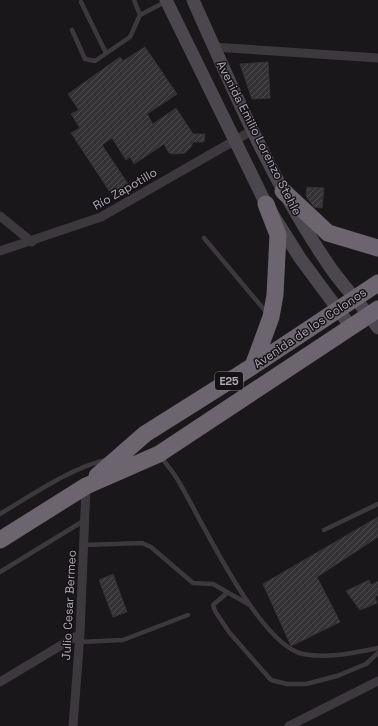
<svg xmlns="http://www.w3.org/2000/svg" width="378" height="726" viewBox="0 0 378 726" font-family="'Space Grotesk',sans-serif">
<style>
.building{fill:url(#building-hatch);stroke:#353135}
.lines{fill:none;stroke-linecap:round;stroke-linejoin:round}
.lane{stroke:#3d383e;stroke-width:4.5}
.street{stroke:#3d383e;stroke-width:9}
.secondary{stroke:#4c464e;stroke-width:13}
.highway{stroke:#6c646f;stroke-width:17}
.labels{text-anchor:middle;stroke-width:3;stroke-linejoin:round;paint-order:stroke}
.shield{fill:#141214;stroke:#837c88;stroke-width:1}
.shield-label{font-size:11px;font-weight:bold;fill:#b3a9b9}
.street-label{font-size:12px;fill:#b3a9b9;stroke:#141214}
</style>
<defs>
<pattern id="building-hatch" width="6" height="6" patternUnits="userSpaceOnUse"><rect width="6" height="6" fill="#353235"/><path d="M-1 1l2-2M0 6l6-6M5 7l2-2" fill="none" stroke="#504d50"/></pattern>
</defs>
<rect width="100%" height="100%" fill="#191719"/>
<!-- building -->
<path class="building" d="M145,47L177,94L147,114L153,124L176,108L193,134H205L204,142H193L191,147L185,153L175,154L169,153L164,144L134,164L130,157L126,160L112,138L102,145L128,184L112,195L71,133L80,128L71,114L79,110L68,94L120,57L123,61Z
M268,62L270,98L252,99L240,64Z
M307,187L324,188L322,208L314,207L306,196Z
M378,517V537L317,577L340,622L291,646L263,584Z
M113,574L127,612L113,617L99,580Z
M369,580L371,585L378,581V595L375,597L377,603L360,610L346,591Z"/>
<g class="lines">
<!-- lane -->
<path class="lane" d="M134,0L140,15
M81,2L106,53
M72,30L85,59L95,61L130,37L140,15L165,2
M204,238L267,313
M161,457C167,465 174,473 179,482C202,521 259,645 303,654C328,659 353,653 378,648
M0,514C30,496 72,467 106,460
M324,530L378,504
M84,545L142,543L151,547L193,583L213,584L248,604
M0,572L85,520
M227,593L213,605L215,611L229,632L271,680L287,684H306L337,676L366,664L378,653
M79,642L123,640L188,615"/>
<!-- street -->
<path class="street" d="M214,47L378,58
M0,216L32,242
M0,251L101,217L253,130
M0,682L80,634
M73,726L80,634L86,486
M289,726L378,681"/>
<!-- secondary -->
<path class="secondary" d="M166,0L266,204L300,258L351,327
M193,0C233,89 271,180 326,261C341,285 362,304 378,328"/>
<!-- highway -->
<path class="highway" d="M283,191L328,233L378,248
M253,366L271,317L275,295L278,235L266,204
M97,476L145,434L253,366L378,283
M0,540L86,486L159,454L378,309"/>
</g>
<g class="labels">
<!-- shield labels -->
<rect class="shield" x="215" y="372" width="28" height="18" rx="3"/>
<g class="shield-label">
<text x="229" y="385">E25</text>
</g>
<!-- street labels -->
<g class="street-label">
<text transform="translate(259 138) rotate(63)" y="4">Avenida Emilio Lorenzo Stehle</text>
<text transform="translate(125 189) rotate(-30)" y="4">Río Zapotillo</text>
<text transform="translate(310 328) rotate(-34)" y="4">Avenida de los Colonos</text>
<text transform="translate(69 605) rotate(-87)" y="4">Julio Cesar Bermeo</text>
</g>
</g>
</svg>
